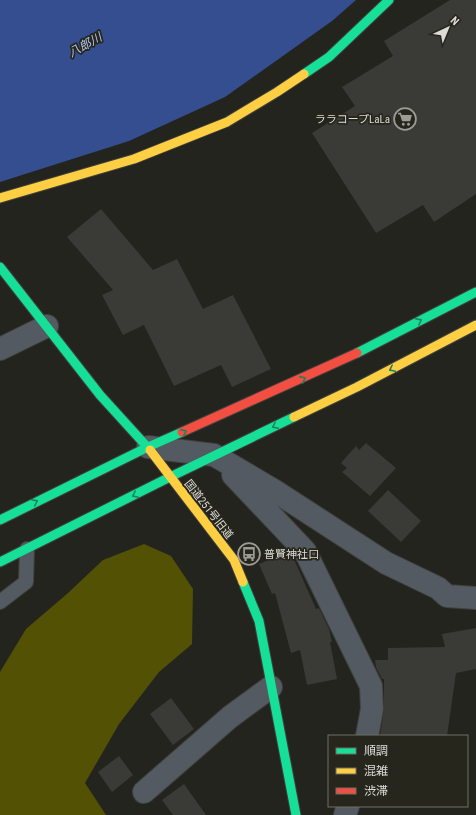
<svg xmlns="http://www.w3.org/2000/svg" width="476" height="815" viewBox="0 0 476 815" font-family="'Roboto Condensed','Noto Sans JP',sans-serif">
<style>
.forest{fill:#525104}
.water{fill:#344e8f}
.building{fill:#3a3a36}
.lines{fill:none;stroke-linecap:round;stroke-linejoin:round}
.lane-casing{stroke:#41413d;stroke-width:16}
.street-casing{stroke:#41413d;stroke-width:24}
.fast-casing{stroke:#41413d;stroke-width:11}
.slow-casing{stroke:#41413d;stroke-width:11}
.jam-casing{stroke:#41413d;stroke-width:11}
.lane{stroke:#545a62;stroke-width:14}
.street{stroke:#545a62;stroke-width:22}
.fast{stroke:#16e098;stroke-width:9}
.slow{stroke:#ffcf43;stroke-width:9}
.jam{stroke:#f24e42;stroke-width:9}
.oneway{stroke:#1e835a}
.labels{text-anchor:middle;stroke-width:3.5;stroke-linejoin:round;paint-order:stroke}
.poi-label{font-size:11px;fill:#dcdcd6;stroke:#26261d;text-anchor:end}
.street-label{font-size:11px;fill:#dcdcd6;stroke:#26261d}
.water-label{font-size:12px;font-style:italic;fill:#b3c6ef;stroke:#26261d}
</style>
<rect width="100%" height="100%" fill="#24241f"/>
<!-- forest -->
<path class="forest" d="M144,544L171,556L193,589L192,644L159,672L119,724L85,783L106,815H0V672L26,629L68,593L103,560Z"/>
<!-- water -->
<path class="water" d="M0,0H356L332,21L225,97L129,141L0,182Z"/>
<!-- building -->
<path class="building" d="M450,0H476V194L434,222L423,205L376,233L312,133L355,106L342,87L393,56L384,41Z
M101,209L153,270L177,259L203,309L233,295L271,369L232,387L221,365L174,386L144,325L123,335L102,295L113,290L67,237Z
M366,443L396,468L370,496L342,472L347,468L341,463L356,446L359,450Z
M388,490L421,521L401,542L368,511Z
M289,552L293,557L316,609L319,608L329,629L332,642H330L337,679L307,685L300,650L291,653L275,593L272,594L259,564Z
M476,628V669L456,673L447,736H380L384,709V679H382L376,667L375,660H388V648L445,647L442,634Z
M171,698L194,729L173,745L150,714Z
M119,756L133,775L112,792L98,772Z
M184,784L206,815H173L162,800Z"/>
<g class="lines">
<!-- lane casing -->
<g class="lane-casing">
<path id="lane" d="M0,602L26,582L27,549"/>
</g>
<!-- street casing -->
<g class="street-casing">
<path id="street" d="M0,349L47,326
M148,447L214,455L275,491L386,563L438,588L447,596L476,598
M233,475L305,551L371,686L372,709L367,736
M144,792L230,717L271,687
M345,815L348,806"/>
</g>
<!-- fast casing -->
<g class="fast-casing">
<path id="fast" d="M304,74L329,57L389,0
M0,267L100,395L150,450
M357,353L476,292
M0,520L148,447L182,432
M0,562L170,477L294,417
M243,582L259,621L296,815"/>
</g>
<!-- slow casing -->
<g class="slow-casing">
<path id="slow" d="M0,198L134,159L227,122L277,92L304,74
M294,417L357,387L476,325
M150,450L234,560L243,582"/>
</g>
<!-- jam casing -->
<g class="jam-casing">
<path id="jam" d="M182,432L357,353"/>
</g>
<!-- lane -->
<use href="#lane" class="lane"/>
<!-- street -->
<use href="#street" class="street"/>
<!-- fast -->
<use href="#fast" class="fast"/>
<!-- slow -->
<use href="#slow" class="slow"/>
<!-- jam -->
<use href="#jam" class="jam"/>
</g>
<!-- one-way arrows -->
<defs><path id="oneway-chevron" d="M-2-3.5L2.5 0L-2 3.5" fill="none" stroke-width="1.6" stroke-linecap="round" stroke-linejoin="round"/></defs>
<g class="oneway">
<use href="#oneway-chevron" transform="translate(419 321) rotate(-27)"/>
<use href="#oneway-chevron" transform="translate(392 369) rotate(153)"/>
<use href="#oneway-chevron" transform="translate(303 379) rotate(-24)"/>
<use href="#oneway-chevron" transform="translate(275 426) rotate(154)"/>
<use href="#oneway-chevron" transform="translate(184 432) rotate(-24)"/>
<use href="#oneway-chevron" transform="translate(135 495) rotate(153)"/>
<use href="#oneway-chevron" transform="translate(35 502) rotate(-26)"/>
</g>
<!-- icons -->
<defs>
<g id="supermarket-ring" transform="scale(1.15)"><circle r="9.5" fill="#26261d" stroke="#9c9c96" stroke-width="1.5"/><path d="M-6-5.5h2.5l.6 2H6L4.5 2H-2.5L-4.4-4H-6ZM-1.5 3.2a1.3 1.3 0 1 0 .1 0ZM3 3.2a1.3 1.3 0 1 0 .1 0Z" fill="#9c9c96"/></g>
<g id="bus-ring" transform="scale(1.15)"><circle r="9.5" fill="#26261d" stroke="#9c9c96" stroke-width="1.5"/><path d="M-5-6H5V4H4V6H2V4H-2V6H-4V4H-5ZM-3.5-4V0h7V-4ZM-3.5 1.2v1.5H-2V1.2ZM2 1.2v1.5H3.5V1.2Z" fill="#9c9c96"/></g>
</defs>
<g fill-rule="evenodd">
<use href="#supermarket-ring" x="405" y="119"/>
<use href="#bus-ring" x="249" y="554"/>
</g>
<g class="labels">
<!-- poi labels -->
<g class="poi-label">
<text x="390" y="123">ララコープLaLa</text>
<text x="264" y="558" text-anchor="start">普賢神社口</text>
</g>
<!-- street labels -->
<g class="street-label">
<text transform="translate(209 509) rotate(52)" y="4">国道251号旧道</text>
</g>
<!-- water labels -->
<g class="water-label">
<text transform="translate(85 45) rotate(-29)" y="4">八郎川</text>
</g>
</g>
<!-- legend -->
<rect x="328" y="735" width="140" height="72" fill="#26261d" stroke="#6f6f67"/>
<rect x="336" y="748" width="20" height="6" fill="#16e098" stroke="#6f6f67"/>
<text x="364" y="755" font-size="12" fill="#dcdcd6">順調</text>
<rect x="336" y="768" width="20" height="6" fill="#ffcf43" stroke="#6f6f67"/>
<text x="364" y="775" font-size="12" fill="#dcdcd6">混雑</text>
<rect x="336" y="788" width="20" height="6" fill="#f24e42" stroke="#6f6f67"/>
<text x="364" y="795" font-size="12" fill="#dcdcd6">渋滞</text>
<!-- north arrow -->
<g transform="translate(448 28) rotate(44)" stroke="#26261d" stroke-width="3" paint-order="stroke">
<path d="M0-3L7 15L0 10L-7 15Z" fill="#dcdcd6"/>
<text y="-6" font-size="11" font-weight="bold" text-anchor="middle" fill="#dcdcd6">N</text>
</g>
</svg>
